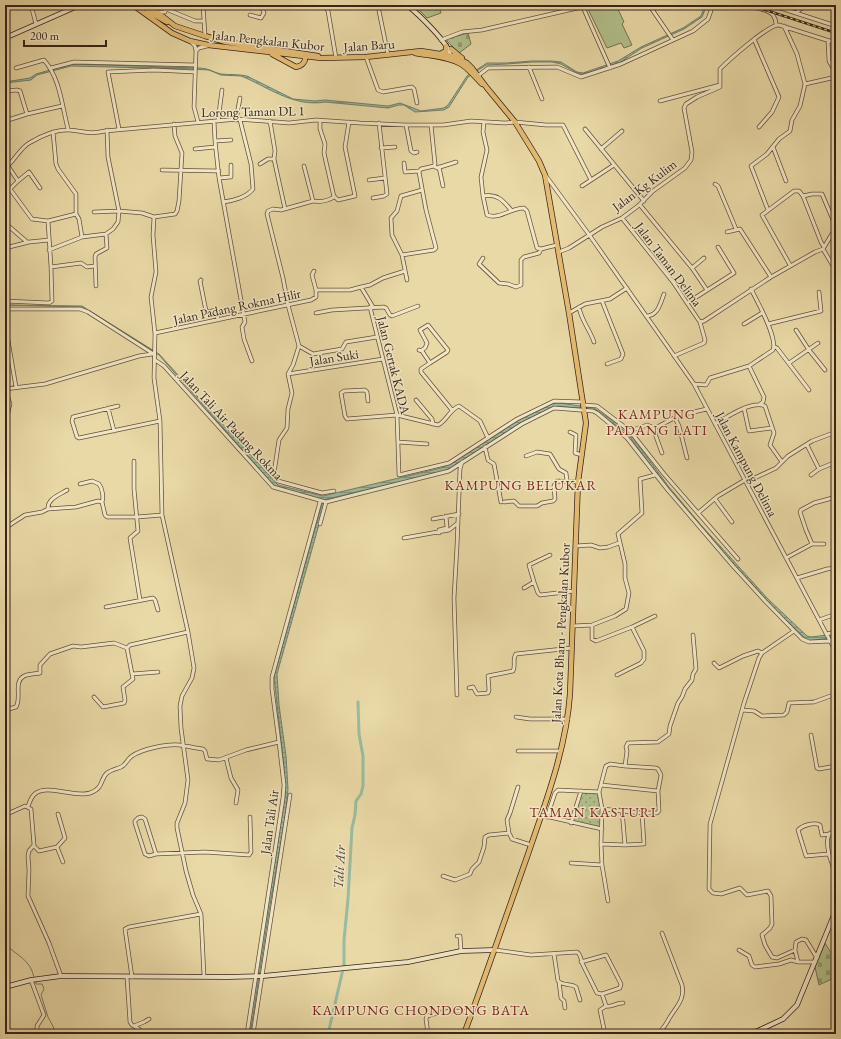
<svg xmlns="http://www.w3.org/2000/svg" width="841" height="1039" viewBox="0 0 841 1039" font-family="'EB Garamond',serif">
<style>
.grass{fill:url(#grass-dots);stroke:#747252}
.cemetery{fill:url(#cemetery-stones);stroke:#747252}
.pitch{fill:#b1c08b;stroke:#747252}
.water{fill:url(#water-rules);stroke:#727f6b}
.lines{fill:none;stroke-linecap:round;stroke-linejoin:round}
.stream{stroke:#727f6b;stroke-width:1}
.canal{stroke:#99bba1;stroke-width:3}
.street-casing{stroke:#64513c;stroke-width:4.5}
.secondary-casing{stroke:#372419;stroke-width:5.5}
.primary-casing{stroke:#372419;stroke-width:6}
.street{stroke:#f1e6c5;stroke-width:3}
.secondary{stroke:#f1e6c5;stroke-width:4}
.primary{stroke:#e4bc73;stroke-width:4.5}
.rail-casing{stroke:#372419;stroke-width:2.5}
.rail{stroke:#f1e6c5;stroke-width:1;stroke-dasharray:3;stroke-linecap:butt}
.labels{text-anchor:middle;stroke-width:3;stroke-linejoin:round;paint-order:stroke}
.street-label{font-size:13px;fill:#372419;stroke:#f1e6c5}
.neighbourhood-label{font-size:14px;letter-spacing:1px;fill:#7a1f14;stroke:#f1e6c5}
.water-label{font-size:14px;font-style:italic;fill:#504a3b;stroke:#f1e6c5}
</style>
<defs>
<pattern id="grass-dots" width="8" height="8" patternUnits="userSpaceOnUse"><rect width="8" height="8" fill="#b1c08b"/><path d="M2 2h.1M6 6h.1" fill="none" stroke="#919c71" stroke-width="1.8" stroke-linecap="round"/></pattern>
<pattern id="cemetery-stones" width="16" height="16" patternUnits="userSpaceOnUse"><rect width="16" height="16" fill="#b1c08b"/><path d="M2 7V4a2 2 0 0 1 4 0v3zM10 15v-3a2 2 0 0 1 4 0v3z" fill="#919c71"/></pattern>
<pattern id="water-rules" width="6" height="5" patternUnits="userSpaceOnUse"><rect width="6" height="5" fill="#99bba1"/><path d="M0 2.5h6" fill="none" stroke="#7e9882"/></pattern>
</defs>
<rect width="100%" height="100%" fill="#e9d9a6"/>
<filter id="stains"><feTurbulence type="fractalNoise" baseFrequency=".005" numOctaves="4"/><feColorMatrix values="0 0 0 0 .2 0 0 0 0 .09 0 0 0 0 .02 0 0 0 .5 -.17"/></filter>
<radialGradient id="worn" r=".72"><stop offset=".6" stop-color="#630" stop-opacity="0"/><stop offset="1" stop-color="#630" stop-opacity=".3"/></radialGradient>
<!-- grass -->
<path class="grass" d="M581,791L599,792L602,809V829L571,823Z"/>
<!-- cemetery -->
<path class="cemetery" d="M468,33L471,44L459,53L447,41V39Z
M825,943L836,961V977L819,985L815,967Z"/>
<!-- pitch -->
<path class="pitch" d="M433,5H439L441,13L427,18L418,9Z
M595,5H616L624,22L622,24L632,45L624,48L621,43L607,48L588,9Z"/>
<!-- water -->
<path class="water" d="M705,5H707L702,17L684,29L642,48L619,63L594,71L583,74L577,73L561,64L552,62H532L507,64L486,65L468,77L449,107L444,110L415,112L404,105H399L388,108L325,102C296,107 272,90 246,78L241,76L221,75L209,70L192,69L71,66L37,75L31,80L5,83V82L30,78L36,74L71,64L199,68C209,68 212,72 221,74C230,75 238,74 247,76L293,99L315,101L325,100L388,106L400,103L421,111L444,108L448,105L467,76L487,63H506L532,61H552L561,62L577,72L583,73L618,61L641,47L683,28L701,16Z
M5,305L82,306L159,354L278,485L323,496L441,468L451,464L519,420L552,404L559,403L594,408L628,431L669,487L701,525L768,599L807,636L811,637L836,634V637L809,641L806,639L765,600L668,489L627,433L594,410L559,406L553,407L520,423L452,467L442,472L323,500L276,488L159,355L82,307Z
M325,503L277,674L279,705L286,756L288,789L285,818L269,911L252,1023L250,1034H248L285,795L284,767L274,677L322,504Z"/>
<g class="lines">
<!-- stream -->
<path class="stream" d="M5,944C17,956 30,959 34,977
M36,981V984H42L44,989L41,995L48,1017L57,1034"/>
<!-- canal -->
<path class="canal" d="M328,1034L344,965V940L348,899L352,828L355,815L356,801L361,794L363,786V756L359,734L358,702"/>
<!-- street casing -->
<g class="street-casing">
<path id="street" d="M31,5L36,24
M203,5L205,36
M324,5L328,11L336,58
M582,5L610,68
M649,5L673,40
M739,5C748,8 766,7 773,15C775,18 776,21 776,24
M771,5L836,26
M166,9L195,21H204
M379,11L388,55
M158,12H165L166,5
M796,13L805,5
M250,15L261,18L264,13L261,5
M754,39L779,97L772,112L759,127
M441,40L462,32L482,30L582,7
M828,41L829,61L836,73
M191,42L195,46L196,51L194,107L198,122
M196,51L199,48L207,46
M366,57L378,90L383,92L412,87L414,89L417,103
M529,67L542,99
M16,68L44,60C60,78 62,106 68,129
M51,68L74,62L195,65
M479,75L488,68L557,67L581,77L621,64L693,31L708,19L713,5
M805,84L836,77
M5,91L17,90L20,91L27,114L62,106
M660,101L720,85
M236,120L240,98
M5,121L27,114
M214,121L215,141L219,178L245,322L242,327L244,339L252,361
M218,121L222,90
M270,121L275,151L274,159L285,209
M484,122L483,132L487,150L481,177L483,196L487,215C499,220 511,208 524,208L527,211L537,248L541,249L557,245
M406,125L411,151L414,153L417,152
M119,129L108,72L154,70L195,72
M585,129L644,201
M215,141L231,140
M773,147L786,181
M381,148L395,147
M195,149L215,147
M601,149L622,131
M404,163L405,172L419,171
M260,164L268,159H274
M8,166L18,181L10,189L32,219L48,221L76,214V194L58,169L56,164L53,132
M304,166L313,201
M434,166L437,168L456,162
M439,167L443,186
M5,168C15,161 20,147 31,142C41,136 57,129 69,130C84,131 88,135 105,131L238,119L289,123L316,120L360,123L406,125H443L471,121L505,123L515,122L546,125H563L591,180
M162,170L219,171
M546,176L590,236L694,384L836,652
M219,178L231,177V165
M369,180L385,178
M18,181L29,172L40,188
M715,184L718,186L736,229
M582,186L614,165
M334,196L338,200L355,196L345,147L349,122
M483,196C497,194 502,199 511,210
M373,198L384,196L387,194L379,123
M223,202C233,201 247,197 253,189L251,164L240,120
M640,205L692,268L707,290
M768,210L751,166L767,154L779,139L790,131L792,120L800,106L805,84L797,54L784,26
M94,212L119,211L142,213L154,217L175,214L177,211L179,201L182,153L175,136L174,124
M76,214L79,219L82,237
M154,217L153,235L156,272L151,297L155,334L154,378L160,421L162,515L188,632L194,668L192,678L182,696L180,706L181,728L188,780L185,803L177,823V828L186,871L193,895L201,914L204,977
M622,218L673,282L687,303L700,322L705,340L704,343L674,356
M5,223L27,242
M727,232L740,229L771,277
M824,247L821,242L803,196L812,194H822L836,227
M5,248L29,242L49,240
M823,249L836,271
M49,250L82,237L106,234L113,229L118,222L119,211L108,157L107,130
M559,252L569,248L602,227L622,218L638,206L653,191L685,168L691,160L692,152L684,108L686,104L697,97L720,87V69C729,60 769,24 779,25L836,43
M402,255L434,250L436,248L426,210L419,172L421,169L434,166L435,164L431,125
M483,258L479,264L499,283L508,284L516,287L521,285V260L524,257L539,253L541,249
M790,265L762,215L794,191H799L803,196
M51,267L81,263L87,267L94,266
M692,268L704,258
M314,271L312,275L316,290H350L361,287L370,285L383,278L405,271
M201,280L200,281L206,311L208,312L216,310L218,320
M407,280L402,255L392,235L391,218L397,211L401,196L422,190
M96,286L95,257L96,254L107,248L106,234
M361,287L373,307
M5,301L49,303L52,301L51,267L48,221
M602,301L623,354L621,359L607,364
M687,303L734,273L718,247
M370,307L397,415L399,475L449,463L517,419L554,401L583,402
M579,307C581,320 590,330 594,342
M5,309H80L88,312L152,353
M316,313L332,310L384,307L386,308L390,315L392,316L418,306
M569,313L585,304L610,299L627,288
M646,316C658,316 660,304 664,294
M700,322L704,321L771,277L815,252L823,249L836,227
M5,323L16,387
M744,324L762,313
M768,324L821,311L819,292
M796,330L809,350L825,370
M155,333C207,322 259,311 311,300L316,297V290
M299,346L313,354L342,349L346,342L377,337
M775,347L777,348L809,390
M419,350L422,351L430,363L421,369V372L452,410
M422,350L425,348L427,343L420,330L428,325L448,350L447,352L430,363
M155,360L164,366L273,487L326,502L449,471L522,424L554,408L593,411L597,413L627,438L667,489L733,566L765,601L802,639L809,642L830,641
M789,363L818,343
M749,366L764,397L763,402L760,404
M288,374L383,359
M694,384L706,385L710,378L749,366L773,350C778,338 757,301 751,289
M5,389L45,384L139,356L152,354
M5,389L10,404L6,421
M416,400L432,419L433,424
M368,401L367,392L365,390L344,391L341,393L345,416L347,419L397,415L438,425C447,421 449,410 459,406L480,421L488,438
M584,405L597,406L630,431L664,474L738,559
M118,406L73,417L72,421L77,437L79,438L160,421
M108,408L114,431
M744,408L749,431L772,428
M675,418L679,426L687,458
M715,424C727,417 752,400 765,406L774,433L770,445L782,462
M653,428L662,453
M630,431L647,425L655,428L680,415L707,409
M570,432L576,435L575,453L582,455
M398,442L427,444
M807,445L819,469L836,462
M485,447L488,460L494,464L501,502
M526,456L537,452L550,454L559,469L566,473L567,481
M134,461V489L138,531L130,538L140,600
M811,475L819,469
M278,481L274,473L279,440L287,428L288,409L292,393L288,374L293,365L299,346L288,305L283,278L267,214L268,211L273,209L281,210L313,201C320,202 328,201 334,197L324,153L325,144L320,129V120
M278,481L322,493L334,491
M746,482L776,468L788,456L812,441L836,432
M80,484L92,481L99,484C102,488 104,497 102,502
M715,499L732,522
M504,502L514,501L519,506H537L542,503L553,501L555,499L554,486L557,481L578,482
M48,509C47,499 59,495 67,490
M698,513L718,496L745,480
M433,519L459,514
M320,524L326,502
M5,528L25,515L42,512L48,509L76,507L98,501L102,502L105,515L107,517H137L162,515
M439,533V530L447,528L446,516
M404,538L449,530L458,523
M812,544L806,530L800,512L801,510L814,503L836,497
M576,546L591,545L600,548L608,547L619,543
M786,558L812,544H824
M797,578L827,569L836,568
M534,582L529,565L550,555
M524,588L534,582L538,593L540,595L574,591
M106,607L153,598L155,600L158,610
M819,620L836,614
M592,625V639L596,641L632,627L655,616
M573,626L592,625L615,616L626,609L629,593L625,578V564L618,534L642,513L640,479L655,475
M794,631L762,653L759,658L744,703L710,824L709,886V889L713,893L721,894L740,888L747,895L768,891L771,896L772,924L770,928L762,935L765,945L772,957L777,958L795,950
M826,634L836,632
M714,663L719,668L743,656L758,651L762,653
M158,672L132,674L127,648L130,645L188,632
M617,675L641,663L644,659V651L632,627
M469,688L473,687L477,694L488,693L489,690L488,676L513,671C516,666 512,659 516,654L572,648
M457,695L454,598L457,546L460,469L462,462
M94,697L103,707L124,703L125,700L123,687L133,679L132,674
M5,710L16,707C22,697 13,682 24,676C28,674 35,674 40,673V665L50,654L73,646L81,647L114,643L127,648
M742,710L754,711L762,716L784,715L787,712L789,703L814,702L836,694
M516,717L530,719H568
M811,735L817,768L819,769L836,766
M279,742L272,689V677L320,502
M518,751H561
M226,758L231,778L238,790L236,803
M625,766L627,751L626,747L628,743L658,742L669,734L670,726L678,703L682,697L685,689L692,680L693,674L696,669L693,635
M601,785L658,791
M518,787L510,813L507,820L509,833L512,839L531,845
M28,806C30,802 31,796 36,793C48,784 75,798 90,793C104,788 100,779 107,773C111,770 116,769 121,767C126,765 127,759 132,756C142,749 166,744 179,745C187,746 195,748 203,749L205,751L207,759L219,760L246,750L279,742L284,785L283,798L247,1034
M602,809L599,792L605,769L606,766L610,764L625,766L656,768L658,769L661,775L658,791L659,811L657,813H642
M602,809L642,813L644,844L625,845L601,844Z
M622,810L625,845
M5,815L25,806L31,809L34,845L29,851L28,856L29,870L28,896L49,943L61,976
M541,815L602,829
M547,817L555,793L558,790L599,792
M571,823L581,791
M836,832L830,833C823,843 832,864 836,874
M601,844L602,865L608,901
M34,846L39,851L57,847L63,862
M57,847L65,838L58,814
M156,854L145,819L142,817L138,818L135,821V823L145,854L149,856L156,854L205,852L249,855L251,852L250,817
M828,854L806,856L798,830C803,825 814,822 820,825L822,835L829,834
M571,863L602,865
M443,876L455,880L470,874L472,869L479,862L484,847L485,837L489,835L509,833
M457,936H460L461,951
M495,950L531,955L577,952C581,954 581,961 583,965L597,993L602,994L620,988L621,984L606,955L581,962
M739,950L749,956L752,965L755,967L779,964L791,960L798,962H815
M554,954L558,981C563,986 570,983 576,987L580,1000
M798,962L795,950L796,942L802,939L806,940L817,958
M127,977L130,1022L132,1025L139,1029V1034
M132,977L125,929L129,927L201,914
M31,980L44,1015L37,1026V1034
M559,982L561,998L564,1001L565,1008
M602,994L606,1006L600,1010L605,1034
M606,1006C612,1008 617,1002 623,1003
M134,1026L144,1022L149,1019
M764,1029L765,1034
M19,1034L37,1032
M253,1034L290,795
M428,1034L426,1019L427,1016C441,1012 458,1008 472,1014
M657,1034C664,1029 666,1024 670,1017C677,1006 685,999 682,985L662,933"/>
</g>
<!-- secondary casing -->
<g class="secondary-casing">
<path id="secondary" d="M407,5C417,13 449,43 450,55
M5,38L80,5
M5,987L31,980L61,976L228,977L263,976L408,962L461,951L495,950
M751,1034L783,1019L797,1005L836,910"/>
</g>
<!-- primary casing -->
<g class="primary-casing">
<path id="primary" d="M133,5L172,33L190,41L208,45L321,58L366,57L421,51L453,56L467,63L472,68L487,88L515,122L539,161L545,175L569,313L586,423L578,482L570,694C566,750 545,804 527,857C506,916 486,975 464,1034
M142,5L151,13L167,22
M148,5L175,26L205,36L226,42L318,56
M451,49L462,58
M415,53C430,56 447,56 461,64C469,69 475,77 482,84
M442,53L446,51V46
M272,54L296,67C302,66 306,62 305,56"/>
</g>
<!-- street -->
<use href="#street" class="street"/>
<!-- secondary -->
<use href="#secondary" class="secondary"/>
<!-- primary -->
<use href="#primary" class="primary"/>
<!-- rail casing -->
<g class="rail-casing">
<path id="rail" d="M750,5L836,33"/>
</g>
<!-- rail -->
<use href="#rail" class="rail"/>
</g>
<g class="labels">
<!-- street labels -->
<g class="street-label">
<text transform="translate(268 40) rotate(6)" y="5">Jalan Pengkalan Kubor</text>
<text transform="translate(369 45) rotate(-4)" y="5">Jalan Baru</text>
<text transform="translate(253 111) rotate(-1)" y="5">Lorong Taman DL 1</text>
<text transform="translate(644 185) rotate(-37)" y="5">Jalan Kg Kulim</text>
<text transform="translate(669 264) rotate(53)" y="5">Jalan Taman Delima</text>
<text transform="translate(237 306) rotate(-12)" y="5">Jalan Padang Rokma Hilir</text>
<text transform="translate(334 357) rotate(-9)" y="5">Jalan Suki</text>
<text transform="translate(394 365) rotate(76)" y="5">Jalan Gertak KADA</text>
<text transform="translate(232 425) rotate(47)" y="5">Jalan Tali Air Padang Rokma</text>
<text transform="translate(747 464) rotate(62)" y="5">Jalan Kampung Delima</text>
<text transform="translate(560 633) rotate(-87)" y="5">Jalan Kota Bharu - Pengkalan Kubor</text>
<text transform="translate(269 822) rotate(-82)" y="5">Jalan Tali Air</text>
</g>
<!-- neighbourhood labels -->
<g class="neighbourhood-label">
<text x="657" y="419">KAMPUNG<tspan x="657" dy="16">PADANG LATI</tspan></text>
<text x="521" y="490">KAMPUNG BELUKAR</text>
<text x="593" y="817">TAMAN KASTURI</text>
<text x="421" y="1015">KAMPUNG CHONDONG BATA</text>
</g>
<!-- water labels -->
<g class="water-label">
<text transform="translate(339 867) rotate(-87)" y="5">Tali Air</text>
</g>
</g>
<!-- margin -->
<rect width="841" height="1039" fill="none" stroke="#e9d9a6" stroke-width="20"/>
<rect x="6" y="6" width="829" height="1027" fill="none" stroke="#372419" stroke-width="2"/>
<rect x="10" y="10" width="821" height="1019" fill="none" stroke="#372419"/>
<!-- scale -->
<path d="M24 40v6h82v-6" fill="none" stroke="#372419" stroke-width="2"/>
<text x="30" y="40" font-size="12" fill="#372419" stroke="#f1e6c5" stroke-width="3" paint-order="stroke">200 m</text>
<rect width="100%" height="100%" filter="url(#stains)"/>
<rect width="100%" height="100%" fill="url(#worn)"/>
</svg>
